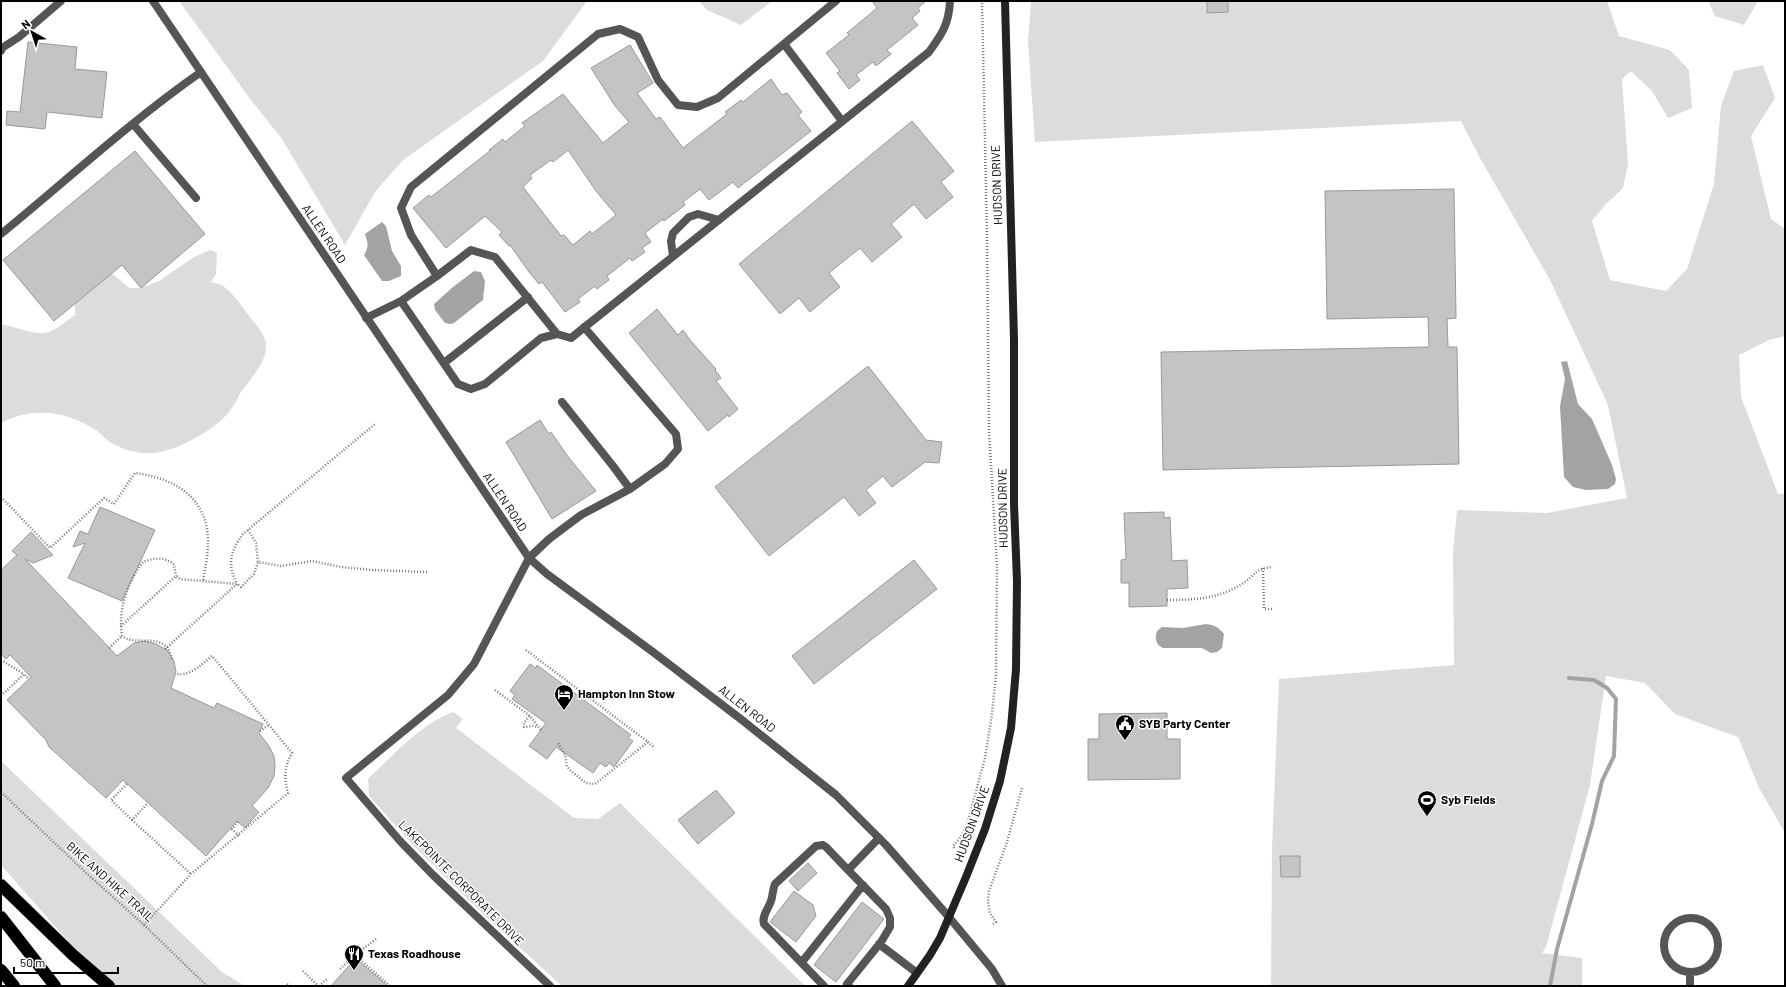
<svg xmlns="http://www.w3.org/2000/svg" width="1786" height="987" viewBox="0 0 1786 987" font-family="Barlow,sans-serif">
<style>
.green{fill:#dcdcdc}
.water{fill:#a3a3a3}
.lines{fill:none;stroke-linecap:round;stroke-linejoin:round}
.stream{stroke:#a3a3a3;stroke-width:4}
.building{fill:#c4c4c4;stroke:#999;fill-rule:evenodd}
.motorway-casing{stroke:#dbdbdb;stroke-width:13}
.path{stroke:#777;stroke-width:2.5;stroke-dasharray:1 2;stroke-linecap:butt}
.service{stroke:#555;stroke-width:8}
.minor{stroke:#555;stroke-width:8}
.tertiary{stroke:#555;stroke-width:8}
.secondary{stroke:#222;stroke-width:8}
.motorway{stroke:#000;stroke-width:12}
.labels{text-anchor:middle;stroke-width:3;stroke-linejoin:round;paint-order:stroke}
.street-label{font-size:12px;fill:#000;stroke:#fff}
.poi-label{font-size:12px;font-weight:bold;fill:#000;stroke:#fff;text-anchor:start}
</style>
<rect width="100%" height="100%" fill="#fff"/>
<!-- green -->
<path class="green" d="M179,1H587L543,61L403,160L375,192L345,245L282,139L251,100Z
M699,1H772L741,25L707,10Z
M1031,1H1607L1619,36L1670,50L1689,70L1692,108L1668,118L1652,91L1631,71L1622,79L1628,164L1623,188L1605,205L1592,221L1610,280L1666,291L1687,269L1714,184L1721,106L1734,71L1763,65L1775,98L1751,136L1771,219L1785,229V336L1769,340L1739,355L1741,397L1778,494H1785V833L1759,788L1738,737L1675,714L1645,683L1606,676L1590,785L1546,947L1542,953L1582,958V986H1271L1272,848L1279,679L1454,665L1453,552L1457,510L1547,513L1627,498L1608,405L1550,280L1480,158L1461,121L1035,142L1028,41Z
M1708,1H1758L1744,25L1715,16Z
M210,250L217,253L216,274L211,282C215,283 220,284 223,286C232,292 240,304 247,313C253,322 265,333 266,344C267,361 253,376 243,389C238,396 235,405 229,412C216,428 188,444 168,450C146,457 125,452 107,440C103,437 100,433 96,430C67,411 32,406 1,423V324C13,326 33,335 45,333C53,332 67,321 75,315V304L112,273L129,288H141L159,281L194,257Z
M453,712L463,719L456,728L574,818L598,819L620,803L805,986H562L483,914L412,844L369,796L368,779C394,754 420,725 453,712Z
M1,761L222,972L245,986H116L81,956L1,865Z"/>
<!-- water -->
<path class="water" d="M382,222L386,226L392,251L401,266V276L389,281H382L364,255C369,247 368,243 365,234Z
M474,271L481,272L485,281L483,300L454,323L450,324L445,323L435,310L434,304L453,287Z
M1567,361L1578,404L1592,419L1612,465L1616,479L1615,484L1608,489L1586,490L1573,487L1564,477L1560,406L1565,379L1561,362Z
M1206,624C1215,625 1218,627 1224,634L1222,648L1217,652L1211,653L1202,648H1163C1155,644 1155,639 1157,631L1162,627L1183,628Z"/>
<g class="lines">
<!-- stream -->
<path class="stream" d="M1550,986L1557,949L1592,824L1602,781L1614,756L1616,699L1607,688L1594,680L1569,678"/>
</g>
<!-- building -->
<path class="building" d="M872,1H926L918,8L920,11L912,18L918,25L887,50L891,54L876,66L873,62L856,75L860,80L849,89L837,73L840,71L826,53L849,35L847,33L877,8Z
M1207,1H1228V12L1207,13Z
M28,42L77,47L75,69L107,72L102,118L47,112L45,129L6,125L7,111L20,112Z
M630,45L653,83L637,93L656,119L660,117L683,148L727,114L725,112L741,100L743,102L771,79L782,95L787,93L802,112L798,115L811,131L738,188L733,182L709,200L700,189L683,202L685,205L664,221L663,219L645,233L651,242L642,248L645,252L632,261L630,258L607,276L609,280L597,289L595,286L578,299L580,302L565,312L542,282L539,284L529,272L510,245L509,246L499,235L502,232L485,216L446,248L413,208L429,195L431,197L491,150H489L503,139L505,142L525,126L522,123L563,94L603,143L629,122L615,106L591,68ZM568,150L596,191L616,215L592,234L590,231L573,245L564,235L561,236L523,187L532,178L530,175L551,160L553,162Z
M912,121L954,171L941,182L953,197L926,219L914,204L891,224L902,237L872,262L860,248L829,273L840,287L810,312L799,298L780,314L739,264Z
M135,151L205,234L141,288L122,265L54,321L3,260Z
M1454,189L1456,318L1447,319L1448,347H1457L1459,464L1163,470L1161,352L1429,347L1428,317L1327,319L1325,191Z
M657,309L678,335L683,330L690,340L716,369L715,370L721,378L716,381L738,409L729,417L728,415L708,431L629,333Z
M868,366L926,440L942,442L939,463L925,462L892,487L883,476L866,490L876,503L859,516L844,497L769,556L715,487Z
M540,420L549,434L551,432L569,458L596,491L552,519L506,442Z
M100,507L155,530L122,601L68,578L85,543L73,547L80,531L88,534Z
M1164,512V518L1170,517L1172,561L1187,560L1188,588L1167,589V606L1129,607V583H1121V560L1126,559L1124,513Z
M31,532L53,555L33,563L25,559L117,656L134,643L145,641L156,644L167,650L174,661L176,672L171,688L214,708L217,703L263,724L259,733L269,746L274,756L275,766L274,776L268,788L252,806L259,812L245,828L237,821L206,856L123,780L106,798L49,747L46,740L7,700L31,677L10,655L6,659L1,654V570L17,555L12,551Z
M914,560L937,589L814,684L792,656Z
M530,664L536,668L537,665L631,735L628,738L633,741L614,767L609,763L606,767L600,763L593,773L556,747L547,759L529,746L546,723L512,699L515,695L510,691Z
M1167,713V739H1180V779L1088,780V739H1099V714Z
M716,790L735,813L698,844L678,820Z
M1280,856H1300V877H1281Z
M808,863L817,873L798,891L789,881Z
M794,891L813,905L816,916L796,942L770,922Z
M862,902L884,919L836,982L814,965Z
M354,960L357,963L359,961L388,986H331Z"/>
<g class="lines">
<!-- motorway casing -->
<g class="motorway-casing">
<path id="motorway" d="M1,885L73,955L109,986
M1,917L55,986
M1,970L14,986"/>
</g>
<!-- path -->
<path class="path" d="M1,497L50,548L104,498L114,504L135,473C174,478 208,497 208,542C208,555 205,569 203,582
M248,530L256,543L258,562L281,566L312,561L341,567L373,570L427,572
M1263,568L1264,609H1273
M1167,600C1194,600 1218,599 1242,584C1256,575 1255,568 1273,567
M121,626L176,576L180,579L237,584L241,587L254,574L258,562
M109,648L122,636
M165,649L237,584C227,564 230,552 243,534L375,424
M526,650L648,742L600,780L595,784L586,783L570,770L567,766L565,755L558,743
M172,659C165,629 138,648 122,636C118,609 127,583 143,562C153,558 166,556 174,565L176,576
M1,660L24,674
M495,690L530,716L541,730
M1,696L24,674L29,679
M529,716L524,723V727L533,726L538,727
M260,731L269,725
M648,742L655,748
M127,784L111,800L132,820L148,803
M1,792L84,871L144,925L207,986
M132,820L191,874
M238,822L232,829L239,836
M954,848L953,846L961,837L967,825L985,758L992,714L996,674L997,565L989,432L987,236L982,1
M993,924L996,922L990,913L988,902L989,891L1007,842L1022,788
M144,925L191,874L288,793C284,778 284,767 292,753L213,657L212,656C201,665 191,676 176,674
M376,939L355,955L390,986
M340,969L355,955
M303,971L318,986
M287,984L290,986
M319,986L328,978"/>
<!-- service -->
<path class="service" d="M836,1L718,98L697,107L678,105L658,80L638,37L620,29L598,34L411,187L401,208L411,235L437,276L471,250L495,257L557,334L571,338L929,52C942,34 949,24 950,1
M784,44L842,121
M1,51L2,48L19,37L61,1
M133,124L196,198
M1,234C67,180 131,121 201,72
M673,256L671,241L673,233L689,217L698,214L719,220
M401,301L458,384L471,389L485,384L541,338L557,334
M366,318L401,301L437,276
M444,363L528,297
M562,402L613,466L630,489
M529,558L549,539L581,515L630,489L665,464L678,449L676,434L584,327
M879,944L917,973
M802,962L863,885
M824,986L764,924C761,915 771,906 772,897C773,892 773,889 775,884L816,846L823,845L826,847L848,870
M849,986L847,984L881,942L890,927V918L886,909L848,870L879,838"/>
<!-- minor -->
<path class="minor" d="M529,558L474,664L448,695L346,778L400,841L433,875L550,986
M1664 945a27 27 0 1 1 54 0a27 27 0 1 1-54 0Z
M1690,986V972"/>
<!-- tertiary -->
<path class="tertiary" d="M153,1L529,558L547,574L653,652L742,720L836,795L886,845L948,916L992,969L1002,986"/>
<!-- secondary -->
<path class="secondary" d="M908,986L930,955L940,938L966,877L985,829L1000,781L1011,728L1016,669L1017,581L1014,504V340L1005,1"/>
<!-- motorway -->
<use href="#motorway" class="motorway"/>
</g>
<!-- icons -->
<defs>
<g id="hotel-pin" transform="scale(1)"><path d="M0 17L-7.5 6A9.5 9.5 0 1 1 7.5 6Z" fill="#000" stroke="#fff"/><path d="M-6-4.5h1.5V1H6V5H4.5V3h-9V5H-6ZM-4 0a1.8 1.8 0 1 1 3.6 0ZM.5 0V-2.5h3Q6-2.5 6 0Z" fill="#fff"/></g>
<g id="civic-pin" transform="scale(1)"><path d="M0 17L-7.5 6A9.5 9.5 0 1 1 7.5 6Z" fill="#000" stroke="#fff"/><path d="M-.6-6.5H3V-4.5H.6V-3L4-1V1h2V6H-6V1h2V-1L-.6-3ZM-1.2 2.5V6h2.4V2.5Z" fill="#fff"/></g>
<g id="stadium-pin" transform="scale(1)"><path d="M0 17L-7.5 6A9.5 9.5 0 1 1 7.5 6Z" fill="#000" stroke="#fff"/><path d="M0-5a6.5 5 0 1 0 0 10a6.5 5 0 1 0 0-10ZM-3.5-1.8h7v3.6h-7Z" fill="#fff"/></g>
<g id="restaurant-pin" transform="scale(1)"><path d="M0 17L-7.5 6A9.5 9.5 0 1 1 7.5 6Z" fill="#000" stroke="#fff"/><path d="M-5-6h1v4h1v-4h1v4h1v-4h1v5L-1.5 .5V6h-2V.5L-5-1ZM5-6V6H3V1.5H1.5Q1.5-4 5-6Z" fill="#fff"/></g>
</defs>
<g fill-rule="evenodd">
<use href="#hotel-pin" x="564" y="694"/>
<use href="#civic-pin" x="1125" y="724"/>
<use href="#stadium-pin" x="1427" y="800"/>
<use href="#restaurant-pin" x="354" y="954"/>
</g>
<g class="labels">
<!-- street labels -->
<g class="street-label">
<text transform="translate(997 185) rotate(-92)" y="4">HUDSON DRIVE</text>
<text transform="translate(324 234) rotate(56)" y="4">ALLEN ROAD</text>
<text transform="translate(505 502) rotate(56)" y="4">ALLEN ROAD</text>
<text transform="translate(1003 508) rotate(-91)" y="4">HUDSON DRIVE</text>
<text transform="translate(747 709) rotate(38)" y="4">ALLEN ROAD</text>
<text transform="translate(972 824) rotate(-70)" y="4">HUDSON DRIVE</text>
<text transform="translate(110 882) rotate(42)" y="4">BIKE AND HIKE TRAIL</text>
<text transform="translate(461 883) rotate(45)" y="4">LAKEPOINTE CORPORATE DRIVE</text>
</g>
<!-- poi labels -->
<g class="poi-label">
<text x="578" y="698">Hampton Inn Stow</text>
<text x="1139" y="728">SYB Party Center</text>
<text x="1441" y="804">Syb Fields</text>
<text x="368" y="958">Texas Roadhouse</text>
</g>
</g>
<!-- border -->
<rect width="1786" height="987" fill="none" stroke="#000000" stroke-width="4"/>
<!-- north arrow -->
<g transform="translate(32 32) rotate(321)" stroke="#ffffff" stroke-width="3" paint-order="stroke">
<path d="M0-3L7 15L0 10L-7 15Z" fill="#000000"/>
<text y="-6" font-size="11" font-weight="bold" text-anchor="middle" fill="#000000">N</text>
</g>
<!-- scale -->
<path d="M14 967v6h104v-6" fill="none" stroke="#000000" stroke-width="2"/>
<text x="20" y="967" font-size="12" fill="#000000" stroke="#ffffff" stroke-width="3" paint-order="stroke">50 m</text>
</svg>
